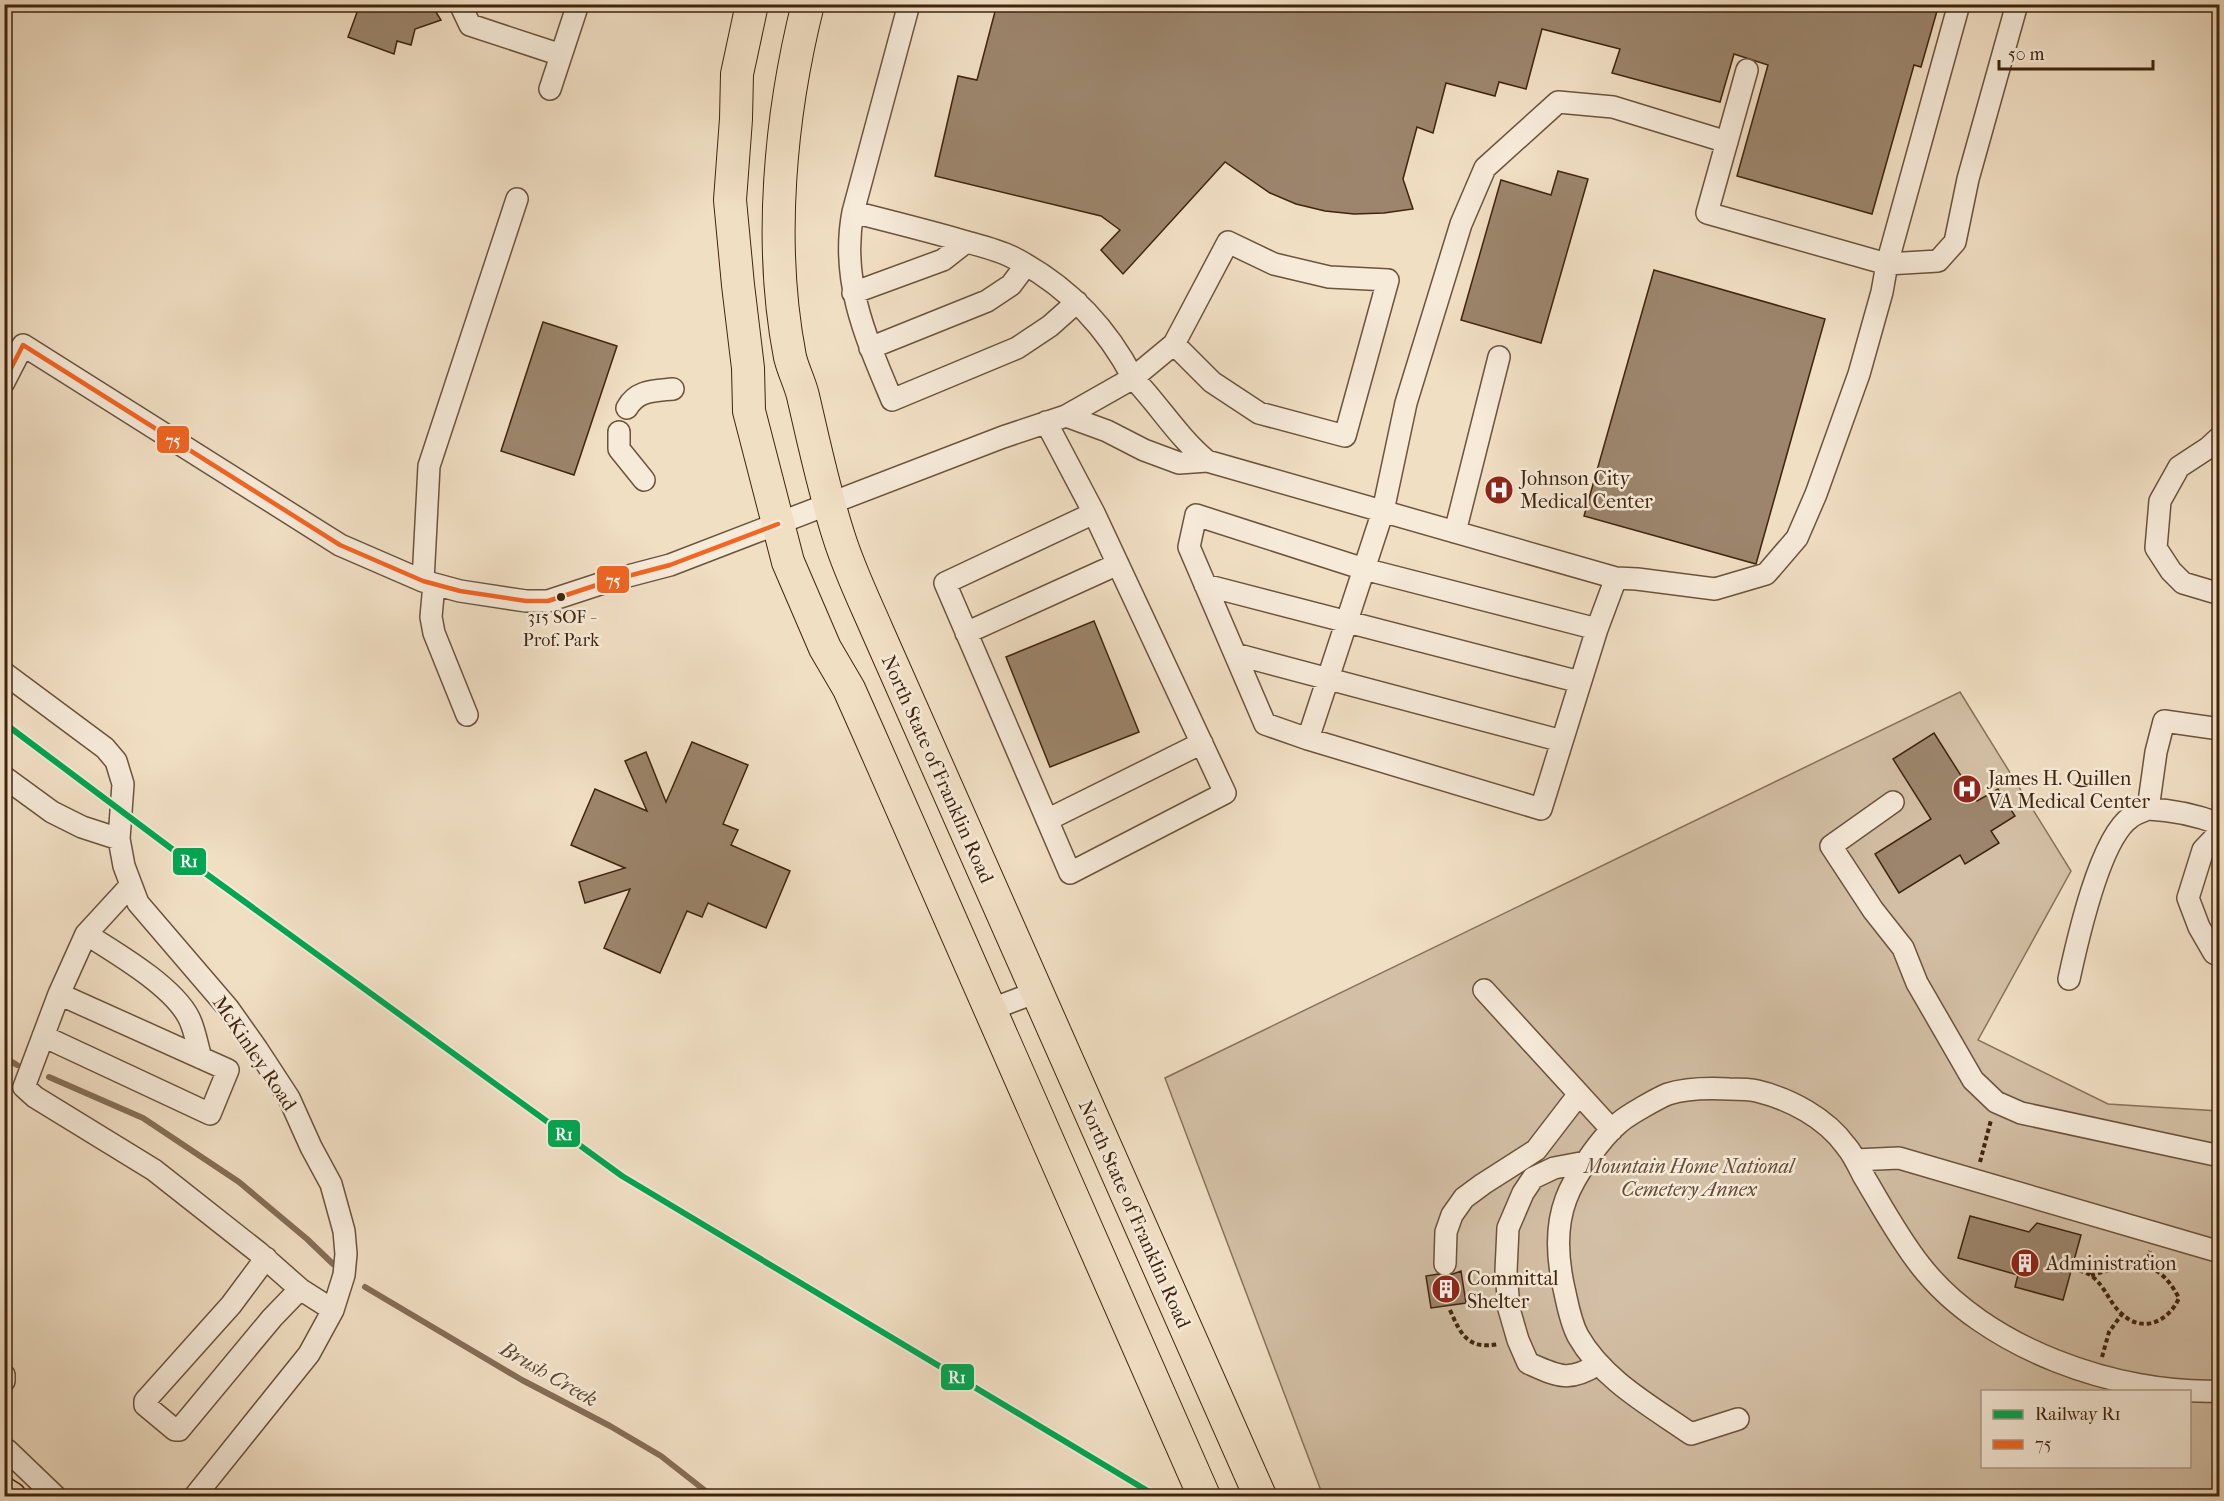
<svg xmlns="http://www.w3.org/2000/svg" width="2224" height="1501" viewBox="0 0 2224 1501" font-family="'IM FELL French Canon',serif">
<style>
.green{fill:#d3bfa5;stroke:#897259;stroke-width:1.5;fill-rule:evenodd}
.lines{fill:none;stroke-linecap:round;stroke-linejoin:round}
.stream{stroke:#856e56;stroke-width:6}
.building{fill:#9c856c;stroke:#3f240d;stroke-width:1.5}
.minor-casing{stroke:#6c533b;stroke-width:24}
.major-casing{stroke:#3f240d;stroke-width:30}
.highway-casing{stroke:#3f240d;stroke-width:34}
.path{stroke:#3f240d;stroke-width:4;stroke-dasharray:4.5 3;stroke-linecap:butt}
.minor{stroke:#f6ead9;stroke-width:21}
.major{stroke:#f1dfc4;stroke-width:27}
.highway{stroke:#f1dfc4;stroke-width:32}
.bus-1-casing{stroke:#f6ead9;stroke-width:9}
.bus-1{stroke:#f26522;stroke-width:4.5}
.rail-1-casing{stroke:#f6ead9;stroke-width:10}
.rail-1{stroke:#00a651;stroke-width:6}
.bus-dot{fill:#3f240d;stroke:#f6ead9;stroke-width:2}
.labels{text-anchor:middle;stroke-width:5;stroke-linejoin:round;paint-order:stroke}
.bus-label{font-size:18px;fill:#3f240d;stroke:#f6ead9}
.poi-label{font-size:20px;fill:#3f240d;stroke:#f6ead9;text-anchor:start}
.street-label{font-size:20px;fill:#3f240d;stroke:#f6ead9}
.park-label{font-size:20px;font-style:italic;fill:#644b33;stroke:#f6ead9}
.water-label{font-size:21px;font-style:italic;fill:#624931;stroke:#f6ead9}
.line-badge{stroke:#f6ead9;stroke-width:2}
.badge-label{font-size:16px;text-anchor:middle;font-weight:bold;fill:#fff}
</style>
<rect width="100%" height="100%" fill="#f1dfc4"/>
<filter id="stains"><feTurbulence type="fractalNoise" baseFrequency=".00333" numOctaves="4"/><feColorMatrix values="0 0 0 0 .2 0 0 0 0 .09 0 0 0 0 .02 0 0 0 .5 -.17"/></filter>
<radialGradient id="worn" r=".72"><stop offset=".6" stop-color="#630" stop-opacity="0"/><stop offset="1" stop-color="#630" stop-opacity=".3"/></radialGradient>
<!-- green -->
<path class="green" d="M1960,692L2071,871L1978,1040L2108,1104L2219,1111V1496H1323L1165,1078ZM1982,1392H2190V1466H1982Z"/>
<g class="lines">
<!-- stream -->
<path class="stream" d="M4,1057L17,1065
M49,1077L143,1118L239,1182L307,1239L333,1264
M365,1287L522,1380L610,1426L661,1456L712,1496"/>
</g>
<!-- building -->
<path class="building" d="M360,4H431L441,20L415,29L411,45L397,41L394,54L348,37Z
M997,4H1939L1921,67L1914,65L1872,214L1737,176L1768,65L1734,54L1720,102L1612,73L1620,49L1542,29L1526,89L1499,82L1495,96L1446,83L1433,133L1417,127L1403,179L1413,209L1384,213L1354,214L1325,211L1296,204L1270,193L1225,162L1123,274L1101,250L1120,230L1101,216L935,176L958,76L977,80Z
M1558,171L1588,179L1541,343L1461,320L1501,180L1551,195Z
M1654,270L1825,319L1756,564L1584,516Z
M543,322L617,346L574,475L501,451Z
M1094,621L1139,732L1050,767L1006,657Z
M1934,733L1977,801L1998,789L2015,816L1991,831L1999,843L1965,864L1960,855L1899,893L1875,854L1931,819L1893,759Z
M692,742L748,765L723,824L738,830L731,845L790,871L766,928L708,903L702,917L687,911L660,973L604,948L630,889L585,903L579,882L625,868L571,845L595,789L647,811L625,761L646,752L666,802Z
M1970,1216L2029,1232L2037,1223L2081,1235L2063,1300L2015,1287L2018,1275L1958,1258Z
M1461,1271L1466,1303L1431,1308L1426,1276L1438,1274L1445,1277Z"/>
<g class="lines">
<!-- minor casing -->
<g class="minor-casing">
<path id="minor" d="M460,4L470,25L561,55
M1747,70L1707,213L1887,264L1938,261L1955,242L1968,179L2017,4
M550,89L578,4
M853,212L909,4
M853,293L943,260L966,242
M1077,302L1050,326L1017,348L892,400C866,338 840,281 853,212C889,221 924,230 960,240C977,245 996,249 1012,257C1065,284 1106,326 1133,378L1174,344L1228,242L1274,264L1329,277L1388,280L1345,436L1259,413L1212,382L1174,344
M870,348L987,301L1011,285L1026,265
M4,382L23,345L340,545L423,581L460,591L526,601H548L609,581L670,565L1003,437L1066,416L1133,378C1159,405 1178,437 1207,461L1616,578
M627,408C637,390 654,391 673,389
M1066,416L1107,431L1144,450L1179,463L1207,461
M1046,422L1094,513L1225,793L1070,873L945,583L1094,513
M619,432V449L644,480
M2220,437L2208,448L2179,467L2160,501L2156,548L2171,571L2183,583L2220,594
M1455,532L1499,357
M423,581L429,466L517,199
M434,584L431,617L434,633L467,715
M1205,585L1580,682
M1597,629L1616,578L1637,579L1715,589L1766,574L1797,538L1816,494L1859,374L1882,292L1887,264L1959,4
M966,633L1118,564
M1235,654L1562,741
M4,673L105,748L116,761L123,784L119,839L124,866L138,903L228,1008L257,1049L289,1098L311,1147L331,1184L344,1231L346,1254L344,1275L333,1310L309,1354L195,1496
M2220,729L2164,721L2156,752L2148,809C2173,810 2196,815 2220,824
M1308,739L1364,569L1196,515L1189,547L1265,724L1308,739L1541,809L1597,629L1364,569L1383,511L1406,403L1461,224L1485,168L1558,102L1613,107L1727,142
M4,777L52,812L82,827L119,839
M1893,802L1831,846L1873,910L1903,948L1917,983L1973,1080L1996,1102L2021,1113L2220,1156
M1047,820L1202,743
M2220,832L2203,850L2188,898L2199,927L2214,953L2220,956
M131,885L86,934L59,994L24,1087L35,1097L154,1170L258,1252L300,1289L333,1310
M86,934C116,953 173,986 189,1018C195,1030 197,1045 201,1058
M2069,979C2077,942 2100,838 2131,817C2136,813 2143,811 2148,809
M1484,990L1612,1130
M989,1010L1037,992
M43,1036L210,1114L228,1070L59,994
M1855,1160L1899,1158L2220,1252
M1586,1162L1554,1168L1533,1178L1523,1193L1508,1228L1506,1271L1509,1309L1518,1340L1528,1363C1557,1376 1569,1383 1598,1364
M266,1258L231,1305L145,1401V1405L175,1430H179L272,1318L300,1289
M1445,1264L1446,1232L1452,1215L1464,1198L1483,1184L1536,1150L1579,1094
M4,1375V1381
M1738,1419L1691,1434C1651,1406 1603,1380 1578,1336C1571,1323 1568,1307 1565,1293C1558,1264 1555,1228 1566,1199C1574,1177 1601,1137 1620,1122C1628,1115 1658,1098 1668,1094C1687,1088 1710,1088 1729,1089C1739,1089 1749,1089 1757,1091C1790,1099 1826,1118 1846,1146C1853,1154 1858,1165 1863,1175C1881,1205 1898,1237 1920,1265C1984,1348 2117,1395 2220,1391
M7,1450L55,1496"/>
</g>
<!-- major casing -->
<g class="major-casing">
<path id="major" d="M4,1491L12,1496"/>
</g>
<!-- highway casing -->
<g class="highway-casing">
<path id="highway" d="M752,4L737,74L736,119L730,200L738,285L748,368L749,411L788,562L825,648L849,689L869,734L1204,1496
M808,4C780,115 768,244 790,357C793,370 800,383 803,396C814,443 824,491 839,537C849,569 864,600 877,630L1260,1496"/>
</g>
<!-- path -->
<path class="path" d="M1980,1162L1991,1120
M2146,1266L2150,1251
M2072,1268C2079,1271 2088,1272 2093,1277C2106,1288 2110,1304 2122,1314C2143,1334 2169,1321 2179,1298C2155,1253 2132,1265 2091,1275
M1450,1310C1461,1335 1468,1350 1499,1344
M2102,1357L2109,1332L2122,1314"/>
<!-- minor -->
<use href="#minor" class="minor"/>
<!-- major -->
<use href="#major" class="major"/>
<!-- highway -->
<use href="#highway" class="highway"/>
<!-- bus-1 casing -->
<g class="bus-1-casing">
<path id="bus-1" d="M4,382L23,345L340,545L423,581L460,591L526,601H548L609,581L670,565L778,524"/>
</g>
<!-- bus-1 -->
<use href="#bus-1" class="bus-1"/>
<!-- rail-1 casing -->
<g class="rail-1-casing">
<path id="rail-1" d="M4,723L172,849L622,1176L1156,1496"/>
</g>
<!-- rail-1 -->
<use href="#rail-1" class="rail-1"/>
</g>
<!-- icons -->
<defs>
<g id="hospital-disc" transform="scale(1.5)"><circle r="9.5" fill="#8f2418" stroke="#f6ead9"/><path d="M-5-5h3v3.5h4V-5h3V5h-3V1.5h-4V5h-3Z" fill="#fff"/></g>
<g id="building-disc" transform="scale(1.5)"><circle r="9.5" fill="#8f2418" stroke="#f6ead9"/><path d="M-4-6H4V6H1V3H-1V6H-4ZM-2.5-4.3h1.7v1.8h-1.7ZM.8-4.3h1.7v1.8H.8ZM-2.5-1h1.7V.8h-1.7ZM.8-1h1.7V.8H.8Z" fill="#fff"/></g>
</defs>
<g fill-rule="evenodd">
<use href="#hospital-disc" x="1499" y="490"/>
<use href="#hospital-disc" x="1967" y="789"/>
<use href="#building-disc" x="2025" y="1263"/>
<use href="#building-disc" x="1446" y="1289"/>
</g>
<!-- markers -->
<circle class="bus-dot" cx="561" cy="597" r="5"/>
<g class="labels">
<!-- bus labels -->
<g class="bus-label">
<text x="561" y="623">315 SOF -<tspan x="561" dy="23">Prof. Park</tspan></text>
</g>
<!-- poi labels -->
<g class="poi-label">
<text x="1520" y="485">Johnson City<tspan x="1520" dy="23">Medical Center</tspan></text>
<text x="1988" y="785">James H. Quillen<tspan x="1988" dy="23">VA Medical Center</tspan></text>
<text x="2046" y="1270">Administration</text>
<text x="1467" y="1285">Committal<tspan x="1467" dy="23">Shelter</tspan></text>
</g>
<!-- street labels -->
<g class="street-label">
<text transform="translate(938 769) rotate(66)" y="7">North State of Franklin Road</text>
<text transform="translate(255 1053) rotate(56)" y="7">McKinley Road</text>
<text transform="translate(1135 1214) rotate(66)" y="7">North State of Franklin Road</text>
</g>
<!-- park labels -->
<g class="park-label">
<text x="1689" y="1173">Mountain Home National<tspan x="1689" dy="23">Cemetery Annex</tspan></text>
</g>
<!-- water labels -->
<g class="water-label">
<text transform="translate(549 1374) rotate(30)" y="7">Brush Creek</text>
</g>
</g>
<g class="line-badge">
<rect x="156" y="425" width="34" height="29" rx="6" fill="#f26522"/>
<rect x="596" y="565" width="34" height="29" rx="6" fill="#f26522"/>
<rect x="172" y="847" width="35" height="29" rx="6" fill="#00a651"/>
<rect x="547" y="1119" width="34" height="29" rx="6" fill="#00a651"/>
<rect x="940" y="1363" width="35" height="28" rx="6" fill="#00a651"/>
</g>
<g class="badge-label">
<text x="173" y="446">75</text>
<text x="613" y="586">75</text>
<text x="189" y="867">R1</text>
<text x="564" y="1140">R1</text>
<text x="957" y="1383">R1</text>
</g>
<!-- margin -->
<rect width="2224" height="1501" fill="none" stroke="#f1dfc4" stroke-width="24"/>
<rect x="6" y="6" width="2212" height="1489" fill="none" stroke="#3f240d" stroke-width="3"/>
<rect x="12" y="12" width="2200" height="1477" fill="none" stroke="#3f240d" stroke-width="1.5"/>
<!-- legend -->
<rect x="1981" y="1390" width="210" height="78" fill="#f6ead9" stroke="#ad9b87" stroke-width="1.5"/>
<rect x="1993" y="1410" width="30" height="9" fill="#00a651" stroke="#ad9b87" stroke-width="1.5"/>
<text x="2035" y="1420" font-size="18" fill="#3f240d">Railway R1</text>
<rect x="1993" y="1440" width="30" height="9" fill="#f26522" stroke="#ad9b87" stroke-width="1.5"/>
<text x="2035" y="1450" font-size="18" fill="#3f240d">75</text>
<!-- scale -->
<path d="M1999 60v9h154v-9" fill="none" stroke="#3f240d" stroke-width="3"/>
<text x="2008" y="60" font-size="18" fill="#3f240d" stroke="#f6ead9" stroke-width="4.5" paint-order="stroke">50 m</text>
<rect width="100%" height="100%" filter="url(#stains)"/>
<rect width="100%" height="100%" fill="url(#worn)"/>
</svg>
